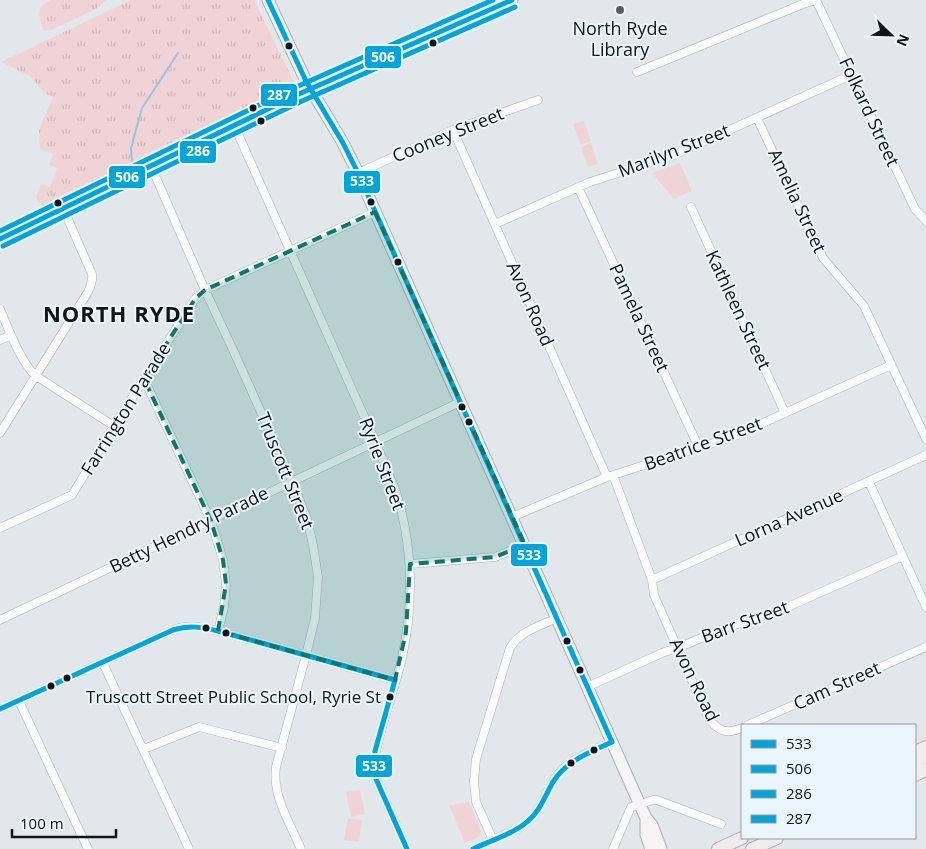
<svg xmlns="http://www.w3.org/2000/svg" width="926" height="849" viewBox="0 0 926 849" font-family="'Open Sans',sans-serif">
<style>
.grass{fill:url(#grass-tufts)}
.green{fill:#f0d4d5}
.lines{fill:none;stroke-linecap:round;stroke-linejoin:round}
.stream{stroke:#95c3ee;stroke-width:2}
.street-casing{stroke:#acafb3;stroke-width:9}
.secondary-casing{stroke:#acafb3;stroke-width:13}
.primary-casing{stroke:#b3acae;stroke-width:14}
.street{stroke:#fbfbfc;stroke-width:8}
.secondary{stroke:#f6f4f4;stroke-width:11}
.primary{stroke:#f0ebec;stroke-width:12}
.bus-1-casing{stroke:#eaf5fe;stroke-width:9}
.bus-2-casing{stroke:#eaf5fe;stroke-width:9}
.bus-3-casing{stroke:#eaf5fe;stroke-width:9}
.bus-4-casing{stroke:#eaf5fe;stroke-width:9}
.bus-1{stroke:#02a5da;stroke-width:5}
.bus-2{stroke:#02a5da;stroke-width:5}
.bus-3{stroke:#02a5da;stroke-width:5}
.bus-4{stroke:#02a5da;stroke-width:5}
.marked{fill:#0f766e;fill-opacity:0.2;stroke:#0f766e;stroke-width:4;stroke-dasharray:10 6;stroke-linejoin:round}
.poi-dot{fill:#5a5e62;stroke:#eaf5fe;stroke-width:2}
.bus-dot{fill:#111418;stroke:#eaf5fe;stroke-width:2}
.labels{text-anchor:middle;stroke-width:4;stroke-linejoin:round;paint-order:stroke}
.bus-label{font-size:17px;fill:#111418;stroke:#eaf5fe;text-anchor:end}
.poi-label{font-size:18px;fill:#111418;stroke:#eaf5fe}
.street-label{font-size:18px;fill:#111418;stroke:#eaf5fe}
.district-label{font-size:22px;font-weight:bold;letter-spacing:1px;fill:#111418;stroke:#eaf5fe}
.line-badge{stroke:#eaf5fe;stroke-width:2}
.badge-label{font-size:14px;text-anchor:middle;font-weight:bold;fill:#fff}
</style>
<defs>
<pattern id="grass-tufts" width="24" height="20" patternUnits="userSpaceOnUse" patternTransform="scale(1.25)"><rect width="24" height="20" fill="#f0d4d5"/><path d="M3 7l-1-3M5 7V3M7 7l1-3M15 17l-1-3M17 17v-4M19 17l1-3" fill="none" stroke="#cdb5b6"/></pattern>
</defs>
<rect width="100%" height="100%" fill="#e2e7ec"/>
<!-- grass -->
<path class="grass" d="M51,0H106L96,9L51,30L44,31C40,23 38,15 41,6Z
M131,0H254L295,84L42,207L36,198L41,184L50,187L57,168L49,165L53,154L40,149L39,130L53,97L44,93L30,76L1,62Z"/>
<!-- green -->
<path class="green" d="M584,121L591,141L581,145L573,124Z
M591,143L598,164L588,167L581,147Z
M680,163L692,191L674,199L652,173Z
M360,790L365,814L351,817L346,792Z
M469,802L481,832L480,836L465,843L449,805Z
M348,818L362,820L359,842L344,840Z"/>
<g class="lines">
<!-- stream -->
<path class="stream" d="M132,162L131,148L142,108L178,53"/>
<!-- street casing -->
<g class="street-casing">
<path id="street" d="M816,0L915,209L926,221
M637,72L803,4L816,0
M757,118L823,258L864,306L926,439
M234,125L376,443C382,459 390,476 396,492C413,545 414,604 402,658C397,680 389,702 383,724C378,742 372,760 376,779L407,849
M453,130L607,477
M151,166L205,290L234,352L292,481L307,519L313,545L318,577L315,618L306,655L276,767C272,796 290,823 301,849
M358,173L453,130L538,100
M578,187L699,448
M691,207L785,413
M495,224L590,182L674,155L851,75
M0,309C8,328 21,363 36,376L114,426
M0,340L11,335
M144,379L211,521L223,560L226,584L224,607L218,631
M0,433L88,292C91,286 93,281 92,274L63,208
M613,475L652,580L654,595L709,719C719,732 727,734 742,728
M869,482L926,607
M512,517L607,477L732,437L891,365
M0,528L72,495L114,426L195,299L205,290L375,212
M410,564L495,557L525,545
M652,580L926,455
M0,620L460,402
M103,663L189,849
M587,687L662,653L687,644L725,628L776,612L903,556
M19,701L88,849
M0,709L173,630C189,624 203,627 218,631L395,680
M748,725L926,647
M144,749L199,727L282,748
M493,840L476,802L474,781L476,759L510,648C520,631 540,626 557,618
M473,849L519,828C544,812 543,793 559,773C572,758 594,750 612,742
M613,849L631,807L653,800H657L721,824"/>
</g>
<!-- secondary casing -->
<g class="secondary-casing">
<path id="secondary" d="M268,0L306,81L343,143L358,173L640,805L646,818L652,825L661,849
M0,239L299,94L512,0
M646,818V835L651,849"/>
</g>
<!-- primary casing -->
<g class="primary-casing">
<path id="primary" d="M915,752L926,747
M915,762L926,757
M915,775L926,770
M718,849L742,838
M752,849L777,838"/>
</g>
<!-- street -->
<use href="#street" class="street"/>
<!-- secondary -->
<use href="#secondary" class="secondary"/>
<!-- primary -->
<use href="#primary" class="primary"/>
<!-- bus-1 casing -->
<g class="bus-1-casing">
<path id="bus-1" d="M268,0L306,81L343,143L358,173L612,742
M395,680L375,751L374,770L376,779L407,849
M0,709L173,630C189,625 202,627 218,631L395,680
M473,849C490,841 515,833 528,821C540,811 545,796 553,782C566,761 590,752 612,742"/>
</g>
<!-- bus-2 casing -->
<g class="bus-2-casing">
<path id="bus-2" d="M0,239L299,94L512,0"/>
</g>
<!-- bus-3 casing -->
<g class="bus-3-casing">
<path id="bus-3" d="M3,246L302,101L515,7"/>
</g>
<!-- bus-4 casing -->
<g class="bus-4-casing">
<path id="bus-4" d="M0,231L296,87L493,0"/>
</g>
<!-- bus-1 -->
<use href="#bus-1" class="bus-1"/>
<!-- bus-2 -->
<use href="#bus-2" class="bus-2"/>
<!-- bus-3 -->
<use href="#bus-3" class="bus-3"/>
<!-- bus-4 -->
<use href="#bus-4" class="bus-4"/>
</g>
<!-- marked area -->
<path class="marked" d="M375,212L525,545L495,557L410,564L406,632L395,680L218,631L226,584L223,560L211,521L144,379L195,299L205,290Z"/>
<!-- markers -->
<circle class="poi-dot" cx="620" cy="10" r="5"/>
<g class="bus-dot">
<circle cx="433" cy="43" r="4.5"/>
<circle cx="289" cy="46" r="4.5"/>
<circle cx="253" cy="108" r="4.5"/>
<circle cx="261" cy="121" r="4.5"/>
<circle cx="371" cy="202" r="4.5"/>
<circle cx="58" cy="203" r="4.5"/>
<circle cx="398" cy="262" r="4.5"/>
<circle cx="462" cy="407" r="4.5"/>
<circle cx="469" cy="422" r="4.5"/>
<circle cx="206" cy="628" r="4.5"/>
<circle cx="226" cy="633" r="4.5"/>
<circle cx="567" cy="641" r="4.5"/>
<circle cx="580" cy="670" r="4.5"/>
<circle cx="67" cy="678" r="4.5"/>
<circle cx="51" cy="686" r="4.5"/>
<circle cx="390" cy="697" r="4.5"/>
<circle cx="594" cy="750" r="4.5"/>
<circle cx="571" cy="763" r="4.5"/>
</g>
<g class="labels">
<!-- bus labels -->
<g class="bus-label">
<text x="381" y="703">Truscott Street Public School, Ryrie St</text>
</g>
<!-- poi labels -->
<g class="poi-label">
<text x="620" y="35">North Ryde<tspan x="620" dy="21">Library</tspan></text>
</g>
<!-- street labels -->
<g class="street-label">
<text transform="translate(869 112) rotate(65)" y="6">Folkard Street</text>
<text transform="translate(448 135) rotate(-22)" y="6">Cooney Street</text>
<text transform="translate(674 151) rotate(-21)" y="6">Marilyn Street</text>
<text transform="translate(797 201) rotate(65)" y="6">Amelia Street</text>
<text transform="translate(530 304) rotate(66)" y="6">Avon Road</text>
<text transform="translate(738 310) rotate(65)" y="6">Kathleen Street</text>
<text transform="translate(639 318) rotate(65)" y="6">Pamela Street</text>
<text transform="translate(126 409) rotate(-58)" y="6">Farrington Parade</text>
<text transform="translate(703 444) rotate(-20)" y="6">Beatrice Street</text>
<text transform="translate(382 464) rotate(69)" y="6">Ryrie Street</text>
<text transform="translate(285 471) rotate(68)" y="6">Truscott Street</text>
<text transform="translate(789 518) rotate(-24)" y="6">Lorna Avenue</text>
<text transform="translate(189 530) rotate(-26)" y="6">Betty Hendry Parade</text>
<text transform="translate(745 622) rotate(-20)" y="6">Barr Street</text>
<text transform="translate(694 680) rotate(64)" y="6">Avon Road</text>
<text transform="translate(837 686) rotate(-24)" y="6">Cam Street</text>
</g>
<!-- district labels -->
<g class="district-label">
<text x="119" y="322">NORTH RYDE</text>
</g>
</g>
<g class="line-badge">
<rect x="364" y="45" width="38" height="24" rx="5" fill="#02a5da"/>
<rect x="260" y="83" width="38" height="24" rx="5" fill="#02a5da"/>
<rect x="179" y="140" width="38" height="24" rx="5" fill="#02a5da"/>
<rect x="108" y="165" width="38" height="24" rx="5" fill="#02a5da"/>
<rect x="343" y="170" width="38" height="24" rx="5" fill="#02a5da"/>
<rect x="510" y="543" width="38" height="24" rx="5" fill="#02a5da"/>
<rect x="355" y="754" width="38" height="24" rx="5" fill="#02a5da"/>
</g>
<g class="badge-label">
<text x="383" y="62">506</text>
<text x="279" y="100">287</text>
<text x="198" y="156">286</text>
<text x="127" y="182">506</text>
<text x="362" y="186">533</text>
<text x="529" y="560">533</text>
<text x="374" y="771">533</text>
</g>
<!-- legend -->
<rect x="741" y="724" width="175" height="115" fill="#eaf5fe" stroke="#939ba2"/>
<rect x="751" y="740" width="25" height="8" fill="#02a5da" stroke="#939ba2"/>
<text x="786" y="749" font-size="15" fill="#111418">533</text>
<rect x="751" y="765" width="25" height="8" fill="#02a5da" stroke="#939ba2"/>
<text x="786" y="774" font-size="15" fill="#111418">506</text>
<rect x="751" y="790" width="25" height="8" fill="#02a5da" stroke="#939ba2"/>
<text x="786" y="799" font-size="15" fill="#111418">286</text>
<rect x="751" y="815" width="25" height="8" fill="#02a5da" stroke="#939ba2"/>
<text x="786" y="824" font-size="15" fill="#111418">287</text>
<!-- north arrow -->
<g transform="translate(891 35) rotate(113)" stroke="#eaf5fe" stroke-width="4" paint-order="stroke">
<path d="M0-4L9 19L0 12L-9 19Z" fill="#111418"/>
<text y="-8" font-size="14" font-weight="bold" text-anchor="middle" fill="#111418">N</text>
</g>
<!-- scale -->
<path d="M12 829v8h104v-8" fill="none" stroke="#111418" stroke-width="2.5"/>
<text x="20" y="829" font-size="15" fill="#111418" stroke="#eaf5fe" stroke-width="4" paint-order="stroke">100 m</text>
</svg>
